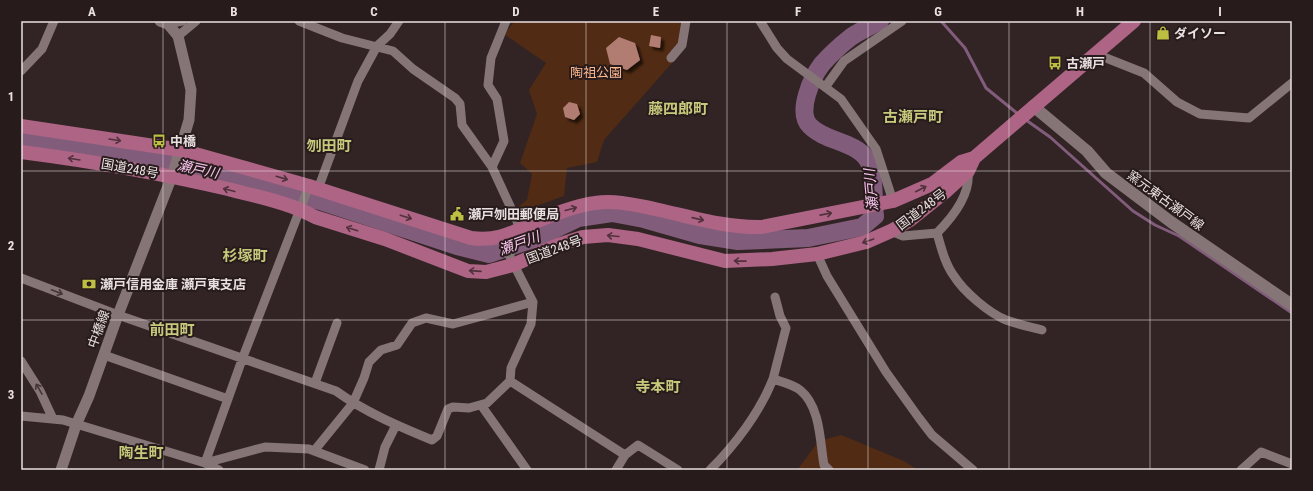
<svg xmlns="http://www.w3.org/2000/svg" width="1313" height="491" viewBox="0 0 1313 491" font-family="'Roboto Condensed','Noto Sans JP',sans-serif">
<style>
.green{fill:#512b13}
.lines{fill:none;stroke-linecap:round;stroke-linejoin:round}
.stream{stroke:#825c7b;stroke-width:3}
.river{stroke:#825c7b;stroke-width:18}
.building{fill:#b17d72;filter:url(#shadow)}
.minor{stroke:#857576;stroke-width:9}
.tertiary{stroke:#857576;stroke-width:11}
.secondary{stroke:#857576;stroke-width:12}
.trunk{stroke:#ae6485;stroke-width:14}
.oneway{stroke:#50313c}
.oneway2{stroke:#443637}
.grid{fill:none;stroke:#e9e0e1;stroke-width:1;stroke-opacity:0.55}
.labels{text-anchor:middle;stroke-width:4;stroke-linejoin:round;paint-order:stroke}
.poi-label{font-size:13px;font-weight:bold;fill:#e9e0e1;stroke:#281b1c;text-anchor:start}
.park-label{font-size:13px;fill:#ffb990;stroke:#281b1c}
.street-label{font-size:13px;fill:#e9e0e1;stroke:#281b1c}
.water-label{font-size:14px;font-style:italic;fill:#f9c6ef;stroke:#281b1c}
.quarter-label{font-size:15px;font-weight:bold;fill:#c6c97b;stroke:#281b1c}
.neatline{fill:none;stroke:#e9e0e1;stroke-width:1.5}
.grid-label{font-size:13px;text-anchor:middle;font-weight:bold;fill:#e9e0e1}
</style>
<defs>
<filter id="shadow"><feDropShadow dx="3.5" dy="3.5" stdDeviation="1" flood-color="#0009"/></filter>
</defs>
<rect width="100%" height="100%" fill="#322425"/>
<!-- green -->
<path class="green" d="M515,21H682L679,55L604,140L597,162L567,168L564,196L522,211L519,206L527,200L532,174L520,163L537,114L529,90L546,63L504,34Z
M841,435L904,461L918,470H797L819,441Z"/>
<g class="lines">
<!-- stream -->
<path class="stream" d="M941,21L965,48L986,88L1018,114
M1026,120L1050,137L1133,211L1155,225L1179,236L1292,313"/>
<!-- river -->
<path class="river" d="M21,141L200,167L320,201L457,246L489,254L536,238L578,218L612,213L644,219L700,235L738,241L808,238L862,227L875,216C873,201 875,170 867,159C854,141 826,142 810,126C796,112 812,77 822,64C830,55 842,44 851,37C860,31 871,26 880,21"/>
</g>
<!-- building -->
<path class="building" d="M651,35L661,37L660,48L649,46Z
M619,37L635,43L640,60L627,70L610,64L606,48Z
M569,102L577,104L580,114L574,120L565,117L563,108Z"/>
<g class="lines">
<!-- minor -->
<path class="minor" d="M299,21L342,38L393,51L413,69L455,98L460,104L462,125L492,167L521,230
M760,21L777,48L787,59L841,99L876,149L893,201
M168,24L182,21
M178,36L196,21
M1096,54L1144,73L1177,102L1200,114L1249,118L1292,83
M671,58L682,45L686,21
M21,71L42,49L54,21
M826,86L844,61L902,21
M492,167L504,141L497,99L488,85L491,58L506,21
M318,189L358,81L377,46L390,34L399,21
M891,231L903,236L937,233C953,217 971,195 968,171
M937,233C941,247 945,264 954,276C964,292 989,313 1006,320C1017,324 1030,327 1042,330
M817,254L827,276L886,372L919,418L932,435L973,470
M21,278L118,315L336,391C365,412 398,426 432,440L437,436L448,409L453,407L469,408L487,403L510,381L511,368L531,324L533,302L510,257V235
M104,355L228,399
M21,361L40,391L53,419
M773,379L786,328L780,316L775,297
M510,381L625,455
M315,383L337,323
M481,405L527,470
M21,416L63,420L205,463L219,470
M314,451L353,403L364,378L369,362L381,350L397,345L412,323L426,318L453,324L533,302
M205,463L243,357L309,186
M205,463L265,447L309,449L365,470
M379,470L385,447L396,425
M616,470L625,455L638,445L678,470
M710,470C735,445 760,412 773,379C782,382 792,384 800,390C819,405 820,437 823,459L824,465L829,470
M1241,470L1261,452L1292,464"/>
<!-- tertiary -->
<path class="tertiary" d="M61,470L76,425L89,396L118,315L172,176L189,120L191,90L178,36L168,24L160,21"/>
<!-- secondary -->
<path class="secondary" d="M1033,106L1087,151L1106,173L1171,222L1292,305"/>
<!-- trunk -->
<path class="trunk" d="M21,126L181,150L309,186L471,238C501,242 514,231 540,220C557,213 577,205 595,203C616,200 635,205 655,209C691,217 726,228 762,227L893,201L932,184L961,162L974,158L1134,21
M21,152C91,161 160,173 228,189C258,197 288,202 315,217L385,239L468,271L486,272L513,265L558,245L583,237L608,235L638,239L725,261L772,259L817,254L866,242L891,231L910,220L945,192L968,171L974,158"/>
</g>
<!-- one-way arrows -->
<defs><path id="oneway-shaft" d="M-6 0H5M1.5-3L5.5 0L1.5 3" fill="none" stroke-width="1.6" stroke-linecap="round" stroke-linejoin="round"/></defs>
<g class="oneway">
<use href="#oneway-shaft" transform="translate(115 140) rotate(9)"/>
<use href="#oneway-shaft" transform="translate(74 159) rotate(-171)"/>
<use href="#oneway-shaft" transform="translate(282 178) rotate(16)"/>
<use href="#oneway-shaft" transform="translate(921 189) rotate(-27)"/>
<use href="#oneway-shaft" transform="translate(229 190) rotate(-166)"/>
<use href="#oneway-shaft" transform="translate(571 209) rotate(-15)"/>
<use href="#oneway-shaft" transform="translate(826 214) rotate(-11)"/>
<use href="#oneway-shaft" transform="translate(406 217) rotate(18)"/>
<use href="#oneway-shaft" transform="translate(698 219) rotate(13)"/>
<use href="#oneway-shaft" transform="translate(352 229) rotate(-162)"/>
<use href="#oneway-shaft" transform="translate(613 236) rotate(-175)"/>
<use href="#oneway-shaft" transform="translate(868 241) rotate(161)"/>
<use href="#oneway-shaft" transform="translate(740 261) rotate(-179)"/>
<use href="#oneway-shaft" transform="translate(475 271) rotate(-176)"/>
</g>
<g class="oneway2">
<use href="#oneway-shaft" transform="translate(57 292) rotate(21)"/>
<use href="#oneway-shaft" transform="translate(39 389) rotate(-120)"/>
</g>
<!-- grid -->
<path class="grid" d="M163,21V470M304,21V470M445,21V470M586,21V470M727,21V470M868,21V470M1009,21V470M1150,21V470M21,171H1292M21,320H1292"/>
<!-- icons -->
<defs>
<g id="shop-bare" transform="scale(1.08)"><path d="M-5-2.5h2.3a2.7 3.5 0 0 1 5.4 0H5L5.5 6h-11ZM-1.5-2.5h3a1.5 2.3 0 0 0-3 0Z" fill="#bdbf43" stroke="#281b1c" stroke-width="2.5" paint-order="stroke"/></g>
<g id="bus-bare" transform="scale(1.08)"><path d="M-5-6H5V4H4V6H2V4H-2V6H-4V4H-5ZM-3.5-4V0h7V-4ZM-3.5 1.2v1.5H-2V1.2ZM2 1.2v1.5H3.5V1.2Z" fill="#bdbf43" stroke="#281b1c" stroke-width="2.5" paint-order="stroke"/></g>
<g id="civic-bare" transform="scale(1.08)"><path d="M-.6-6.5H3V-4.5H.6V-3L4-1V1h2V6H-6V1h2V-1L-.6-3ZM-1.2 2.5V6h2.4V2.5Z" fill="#bdbf43" stroke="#281b1c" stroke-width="2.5" paint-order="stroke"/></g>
<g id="bank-bare" transform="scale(1.08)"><path d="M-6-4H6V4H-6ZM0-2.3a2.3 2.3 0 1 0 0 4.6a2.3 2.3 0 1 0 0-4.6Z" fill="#bdbf43" stroke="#281b1c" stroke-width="2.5" paint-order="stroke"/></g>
</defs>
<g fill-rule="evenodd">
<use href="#shop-bare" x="1163" y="33"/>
<use href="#bus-bare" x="1055" y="63"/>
<use href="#bus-bare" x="159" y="141"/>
<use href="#civic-bare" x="457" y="214"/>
<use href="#bank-bare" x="89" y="284"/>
</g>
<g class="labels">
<!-- poi labels -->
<g class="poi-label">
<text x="1174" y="38">ダイソー</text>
<text x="1066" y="68">古瀬戸</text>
<text x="170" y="146">中橋</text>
<text x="468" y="219">瀬戸刎田郵便局</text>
<text x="100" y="289">瀬戸信用金庫 瀬戸東支店</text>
</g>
<!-- park labels -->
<g class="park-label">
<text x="596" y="77">陶祖公園</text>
</g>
<!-- street labels -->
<g class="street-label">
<text transform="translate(130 168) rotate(10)" y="5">国道248号</text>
<text transform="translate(1166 200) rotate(36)" y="5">窯元東古瀬戸線</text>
<text transform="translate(921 209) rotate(-37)" y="5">国道248号</text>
<text transform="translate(554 249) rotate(-20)" y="5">国道248号</text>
<text transform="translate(98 329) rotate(-70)" y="5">中橋線</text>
</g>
<!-- water labels -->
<g class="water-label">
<text transform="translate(198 169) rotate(12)" y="5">瀬戸川</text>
<text transform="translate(871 190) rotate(-95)" y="5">瀬戸川</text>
<text transform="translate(519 243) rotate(-20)" y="5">瀬戸川</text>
</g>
<!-- quarter labels -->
<g class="quarter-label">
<text x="678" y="114">藤四郎町</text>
<text x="913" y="122">古瀬戸町</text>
<text x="329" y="151">刎田町</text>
<text x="245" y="261">杉塚町</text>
<text x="172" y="335">前田町</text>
<text x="658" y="392">寺本町</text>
<text x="141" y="458">陶生町</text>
</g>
</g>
<!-- border -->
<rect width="1313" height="491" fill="none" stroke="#281b1c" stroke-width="44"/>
<rect x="22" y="22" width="1269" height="447" class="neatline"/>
<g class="grid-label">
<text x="92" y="16">A</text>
<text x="234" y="16">B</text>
<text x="374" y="16">C</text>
<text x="516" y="16">D</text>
<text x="656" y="16">E</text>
<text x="798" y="16">F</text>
<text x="938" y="16">G</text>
<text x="1080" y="16">H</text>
<text x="1220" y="16">I</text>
<text x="11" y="101">1</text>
<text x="11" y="250">2</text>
<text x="11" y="399">3</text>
</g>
</svg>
